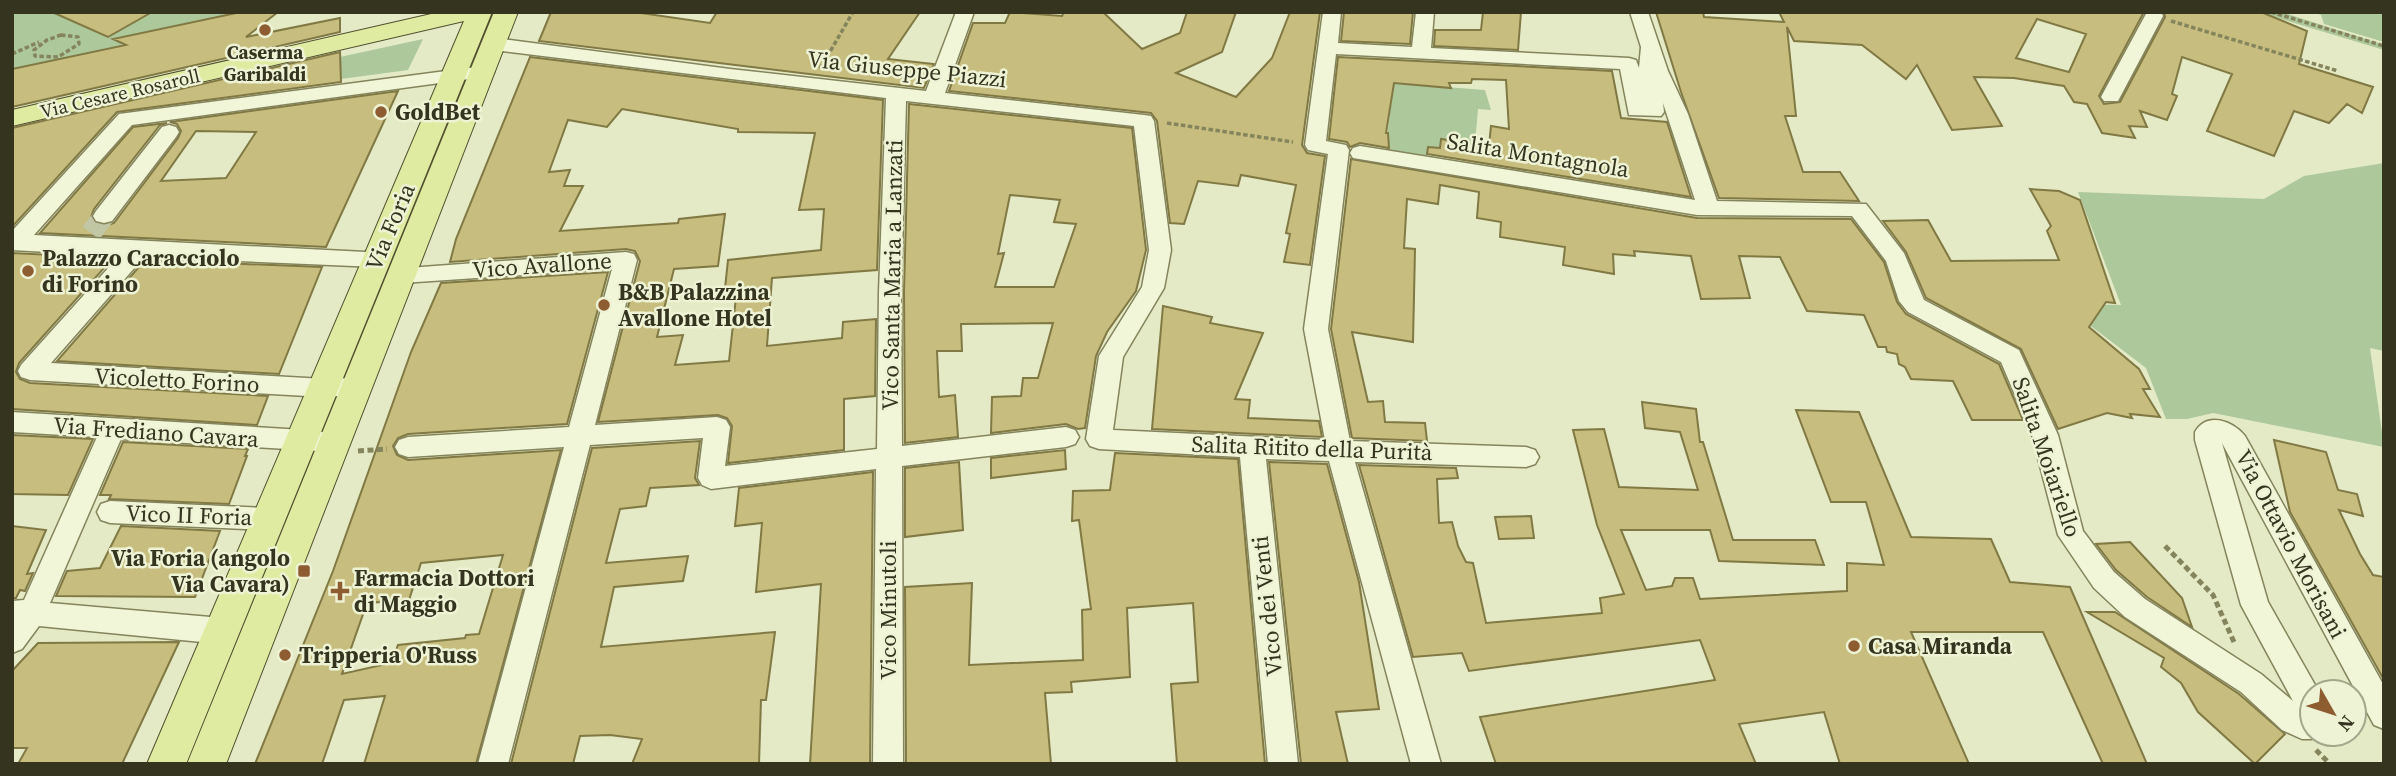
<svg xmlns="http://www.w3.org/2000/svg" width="2396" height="776" viewBox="0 0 2396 776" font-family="'Source Serif 4',serif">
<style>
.green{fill:#adc89a}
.building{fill:#c6bd7e;stroke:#817944;stroke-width:2;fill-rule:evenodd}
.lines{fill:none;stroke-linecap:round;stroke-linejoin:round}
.minor-tunnel{stroke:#c1c6a4;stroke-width:21;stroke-dasharray:21 10;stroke-linecap:butt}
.minor-casing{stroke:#84845d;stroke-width:3}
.major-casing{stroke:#525030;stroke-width:2}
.path-far1{stroke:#84845d;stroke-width:3.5;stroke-dasharray:4.5 2.5;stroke-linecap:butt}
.path{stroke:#84845d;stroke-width:5;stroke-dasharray:6 3.5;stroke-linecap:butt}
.minor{fill:#f1f6d8;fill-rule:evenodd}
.major{fill:#dfeba0;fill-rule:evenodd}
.poi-dot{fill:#8e5c31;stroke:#edf3d4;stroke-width:2.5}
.labels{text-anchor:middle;stroke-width:5;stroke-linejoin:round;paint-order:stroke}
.far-poi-label{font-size:19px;font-weight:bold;fill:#35341f;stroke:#edf3d4}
.far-street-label{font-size:19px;fill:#35341f;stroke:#edf3d4}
.street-label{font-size:23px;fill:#35341f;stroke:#edf3d4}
.poi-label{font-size:23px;font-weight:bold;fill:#35341f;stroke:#edf3d4;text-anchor:start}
</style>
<rect width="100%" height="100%" fill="#e4eac5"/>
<!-- green -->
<path class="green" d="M12,12H52L109,37L152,12H240L173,35L12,69Z
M2258,12H2281L2384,45V50Z
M2314,12H2384V42L2324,24L2321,15Z
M423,39L408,70L341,79L340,57Z
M1394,83L1485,90L1491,110L1478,109L1475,144L1441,139L1440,148L1428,147L1426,160L1385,152Z
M2384,163V351L2370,348L2384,447L2213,413L2187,419H2166L2146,368L2062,304L2121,305L2078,192L2264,199L2304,176Z"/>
<!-- building -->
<path class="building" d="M52,12H152L108,37Z
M241,12H278L246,37L340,18V32L12,107V69L126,45L113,39Z
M551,12H634L710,23L717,12H920L888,59L934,64L924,88L539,41Z
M1010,12L1062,16L1064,12H1103L1142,49L1180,33L1187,12H1236L1222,52L1176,73L1236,97L1272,58L1290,12H1320L1302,145L1307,153L1325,156L1310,265L1284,262L1290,234L1286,233L1296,185L1241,175L1238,186L1198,181L1184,224L1170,223L1157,121L1151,113L949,91L973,23H1005Z
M1344,12H1413L1410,44L1341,41Z
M1483,12H1521L1518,50L1434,46L1435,30H1481Z
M1656,12H1703L1704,17L1784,22L1779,12H2144L2099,96L2104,104L2120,102L2165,17L2164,12H2261L2307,31L2299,64L2373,87L2362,113L2347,104L2329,123L2294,111L2274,156L2207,131L2232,74L2182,57L2172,94L2177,96L2167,120L2140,111L2147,127L2129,126L2135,138L2102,133L2087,104L2074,102L2064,86L2014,78L1974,77L2002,126L1952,130L1917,65L1906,79L1862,45L1794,41L1787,27L1796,116H1785L1803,172H1840L1859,201L1719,198L1681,92ZM2037,19L2086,34L2069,72L2016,58Z
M340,52L341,82L117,112L12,227V128Z
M530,57L883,100L877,270L772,278L767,346L842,338L843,322L876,319L875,396L844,399V450L728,463L732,426L727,418L718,415L598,422L640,261L635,251L626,249L450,262L456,239ZM622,109L738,129V132L815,133L799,210L824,209L821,250L728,260L724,298L736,297L729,361L675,365L683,335L657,337L674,269L718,266L725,214L679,219L678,223L560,231L583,186H564L570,170L549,172L568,120L607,127Z
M1338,57L1612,71L1621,118L1667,122L1691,197L1427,154L1428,147L1440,148L1441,139L1489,146L1491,126L1509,129L1506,80L1472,79L1471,83H1449L1451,88L1394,83L1386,133H1388L1389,148L1360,143L1350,147L1347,142L1329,139Z
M398,91L326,247L40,233L133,127L167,123L160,125L94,209L91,217L95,224L105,226L114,223L178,138L181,131L177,124L170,122ZM196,131L256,132L226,178L161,181Z
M909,104L1132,128L1146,250L1136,291L1107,332L1096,356L1085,428L1078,429L1066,424L991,433L992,397L1021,396L1023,378H1038L1053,323L961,324L962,351H937L939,397L955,395L958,437L905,443L904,292ZM1010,195L1060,200L1054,222L1076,224L1054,287H995L1004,253L998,254Z
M1351,159L1697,218L1851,219L1884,262L1897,302L1906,314L1999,364L2023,420H1972L1953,381L1911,379L1905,367L1899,364L1897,354L1887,352L1886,347H1878L1864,315L1807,311L1780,257L1739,256L1750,298L1701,299L1691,256L1634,251L1635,256L1613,254L1614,274L1563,265L1565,247L1500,237L1501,222L1477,218L1479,192L1440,185L1438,204L1407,199L1404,248L1415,249L1413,342L1352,332L1368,402L1383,401L1385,422L1425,423L1427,441L1352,438L1331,329Z
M2030,189L2059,191L2080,200L2115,303L2106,302L2089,327L2139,369L2150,389H2143L2160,417L2130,414L2132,418L2107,413L2058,429L2021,349L1926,298L1906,252L1883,221L1928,220L1951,261L2059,260L2047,231L2051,226Z
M12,253L113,258L19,363L16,372L20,379L30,383L268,396L257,425L12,409Z
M145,260L322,267L279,374L57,361Z
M608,272L567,424L408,434L398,438L393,446L397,455L408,460L561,450L476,764H364L385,696L344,700L322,764H255L333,571L411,352L441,283ZM503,555L479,634L466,635L465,638L398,645L391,663L342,674L367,603L409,600L421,563Z
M1163,306L1212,317L1210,323L1263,333L1235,399L1250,400L1248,418L1319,421L1322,437L1152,429Z
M1642,402L1696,409L1700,442H1703L1733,540H1815L1824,565L1719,561L1710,530H1621L1646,590L1672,586L1675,578H1693L1700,599L1847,591V563L1884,565L1866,502H1831L1796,410L1859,412L1911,537L1991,539L2010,582L2070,587L2147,764H2103L2043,632H1911L1969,764H1840L1824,712L1739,724L1756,764H1496L1480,717L1715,680L1700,640L1469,671L1462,653L1413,657L1359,465L1456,468L1458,478L1437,479L1439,523L1452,522L1458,546L1466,562L1473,563L1486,623L1602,613L1600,598L1624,594L1597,525L1573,430L1604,429L1619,487L1698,490L1680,432L1645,428Z
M12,435L93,439L68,495L12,494Z
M2274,440L2326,452L2338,490L2357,494L2363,516L2339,510L2360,554L2373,575L2384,577V680L2290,512Z
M700,441L695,478L699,485L650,488L646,506L620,509L606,563L688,556L683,581L614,587L601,647L775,632L766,700H761L759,764H632L642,739L610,735L580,736L573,764H511L592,448Z
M123,442L248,449L245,456H247L229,504L109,499L111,495H100Z
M1065,450L1066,469L991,478V458Z
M1115,453L1238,459L1265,764H1177L1171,684L1198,682L1193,603L1127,608L1130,677L1071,682L1072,692L1045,693L1051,764H906L905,587L972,583L969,665L1083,660L1082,610L1091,609L1079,520L1072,521L1073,491L1110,490Z
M959,462L963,530L905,537V468Z
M1269,462L1327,464L1359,582L1379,709L1336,712L1348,764H1301Z
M873,472L870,764H810L821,584L756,592L762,523L735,526L739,488Z
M1531,516L1534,538L1499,539L1495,517Z
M12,526L46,530L27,574L33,573L25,591L20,590L16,598H12Z
M121,526L220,531L195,597L56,596L67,571L100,568Z
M2130,542L2182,598L2192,627L2147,597L2116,570L2096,544Z
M2087,612H2115L2239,694L2285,734L2255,764L2198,712L2181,683L2161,667L2164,658Z
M179,642L122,764H18L27,748H12V671L38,643Z"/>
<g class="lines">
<!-- minor-tunnel -->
<path class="minor-tunnel" d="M91,233L104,216"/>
<!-- minor casing -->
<g class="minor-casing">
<path id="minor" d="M956,12H974L945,93L1144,115L1151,116L1154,121L1171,250L1164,288L1123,357L1113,430L1325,440L1304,329L1328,154L1308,150L1305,145L1323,12H1341L1338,43L1412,47L1416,12H1434L1431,48L1629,58L1636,60L1639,68L1641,47L1630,12H1648L1668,71L1688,114L1717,201L1866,204L1904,253L1924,300L2019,350L2058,435L2083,531L2114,572L2145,599L2261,674L2293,701L2241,605L2195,440V432C2207,411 2233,421 2245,436L2384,686V729L2374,725L2222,443L2268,602L2319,692H2312V734H2323L2312,739H2302L2282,730L2241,692L2125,617L2094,588L2058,535L2032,435L2001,362L1908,312L1899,301L1886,261L1852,216L1697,215L1353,158L1350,153L1353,148L1360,146L1695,200L1663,103L1664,112L1661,116L1629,115L1620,69L1336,54L1326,141L1346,145L1349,150L1328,329L1350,441L1526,447L1535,450L1539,457L1535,464L1526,467L1355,462L1441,764H1411L1329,461L1266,459L1298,764H1268L1240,457L1099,449L1090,446L1086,439L1099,356L1142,287L1149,250L1134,126L906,101L901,292L902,446L1066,427L1075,430L1079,437L1075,444L1066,447L902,466L903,764H873L876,469L711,489L702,485L698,478L703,438L590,445L508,764H478L564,447L408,457L399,454L395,447L399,440L408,437L569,427L612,269L402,283L394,281L391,275L394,269L626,252L634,254L637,260L595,425L717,417L726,420L730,427L725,466L877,449L879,292L886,98L494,50L484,44L494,38L730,69L926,91Z
M2147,12H2161L2163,16L2118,101H2104L2101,97Z
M484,66L491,68L494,72L491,76L132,125L34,235L385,253L388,259L385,265L377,267L144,257L51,363L324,379L357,378L366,380L369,387L366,394L324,397L30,380L21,377L18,371L21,365L119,256L12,250V231L119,114Z
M169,125L176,127L179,132L176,137L112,221L104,223L96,221L93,216L96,211L162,127Z
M12,412L319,431L328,434L332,441L328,448L319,451L121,439L50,603L222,618L232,622L236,631L232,640L222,644L39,626L22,649L12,653V601L24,600L97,437L12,432Z
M110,501L268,508L277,511L281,519L277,527L268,530L110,523L101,520L97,512L101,504Z"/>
</g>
<!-- major casing -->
<g class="major-casing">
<path id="major" d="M440,12H492L186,764H147L464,21L12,126V110Z
M494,12H518L226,764H187Z"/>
</g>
<!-- path-far1 -->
<path class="path-far1" d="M2271,12L2384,46
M2171,21L2338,71
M61,35L78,37L79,44L58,57L35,56L34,50L47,40Z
M12,54L39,42
M820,69L853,12
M1167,123L1293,142"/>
<!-- path -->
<path class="path" d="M358,451L387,449
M2165,546L2213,595L2234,642
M2316,750L2330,764"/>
<!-- minor -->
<use href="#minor" class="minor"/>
<!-- major -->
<use href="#major" class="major"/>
</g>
<!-- markers -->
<g class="poi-dot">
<circle cx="265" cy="30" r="7"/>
<circle cx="381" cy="112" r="7"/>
<circle cx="28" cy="271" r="7"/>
<circle cx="604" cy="305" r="7"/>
<rect x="297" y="564" width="14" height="14" rx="3.5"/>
<path d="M336.5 580.5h7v7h7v7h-7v7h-7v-7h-7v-7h7z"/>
<circle cx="1854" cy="646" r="7"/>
<circle cx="285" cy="655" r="7"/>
</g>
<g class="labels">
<!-- far-poi labels -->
<g class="far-poi-label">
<text x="265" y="59">Caserma<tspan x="265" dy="22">Garibaldi</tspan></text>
</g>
<!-- far-street labels -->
<g class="far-street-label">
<text transform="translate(120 93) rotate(-13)" y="7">Via Cesare Rosaroll</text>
</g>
<!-- street labels -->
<g class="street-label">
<text transform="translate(907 69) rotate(6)" y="8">Via Giuseppe Piazzi</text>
<text transform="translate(1538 155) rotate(9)" y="8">Salita Montagnola</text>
<text transform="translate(390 227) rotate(-67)" y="8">Via Foria</text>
<text transform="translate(542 265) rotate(-4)" y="8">Vico Avallone</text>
<text transform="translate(892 275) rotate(-89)" y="8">Vico Santa Maria a Lanzati</text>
<text transform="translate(177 380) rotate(3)" y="8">Vicoletto Forino</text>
<text transform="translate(156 432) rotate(4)" y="8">Via Frediano Cavara</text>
<text transform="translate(1312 448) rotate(2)" y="8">Salita Ritito della Purità</text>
<text transform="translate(2047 457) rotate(71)" y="8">Salita Moiariello</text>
<text transform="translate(189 515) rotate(2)" y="8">Vico II Foria</text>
<text transform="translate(2291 544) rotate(62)" y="8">Via Ottavio Morisani</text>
<text transform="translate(1267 606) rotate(-96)" y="8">Vico dei Venti</text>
<text transform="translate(888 610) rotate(-90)" y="8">Vico Minutoli</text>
</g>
<!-- poi labels -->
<g class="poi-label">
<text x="395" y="120">GoldBet</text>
<text x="42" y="266">Palazzo Caracciolo<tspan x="42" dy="26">di Forino</tspan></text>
<text x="618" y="300">B&amp;B Palazzina<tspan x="618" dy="26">Avallone Hotel</tspan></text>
<text x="290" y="566" text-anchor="end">Via Foria (angolo<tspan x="290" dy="26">Via Cavara)</tspan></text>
<text x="354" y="586">Farmacia Dottori<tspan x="354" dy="26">di Maggio</tspan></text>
<text x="1868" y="654">Casa Miranda</text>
<text x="299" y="663">Tripperia O'Russ</text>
</g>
</g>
<!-- border -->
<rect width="2396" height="776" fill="none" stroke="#35341f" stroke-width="28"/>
<!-- north arrow -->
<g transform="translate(2333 713) rotate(129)"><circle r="33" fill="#edf3d4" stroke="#a3a78c" stroke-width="2"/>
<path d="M0-5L12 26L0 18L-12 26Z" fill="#8e5c31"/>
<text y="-10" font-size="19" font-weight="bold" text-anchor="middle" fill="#35341f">N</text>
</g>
</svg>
